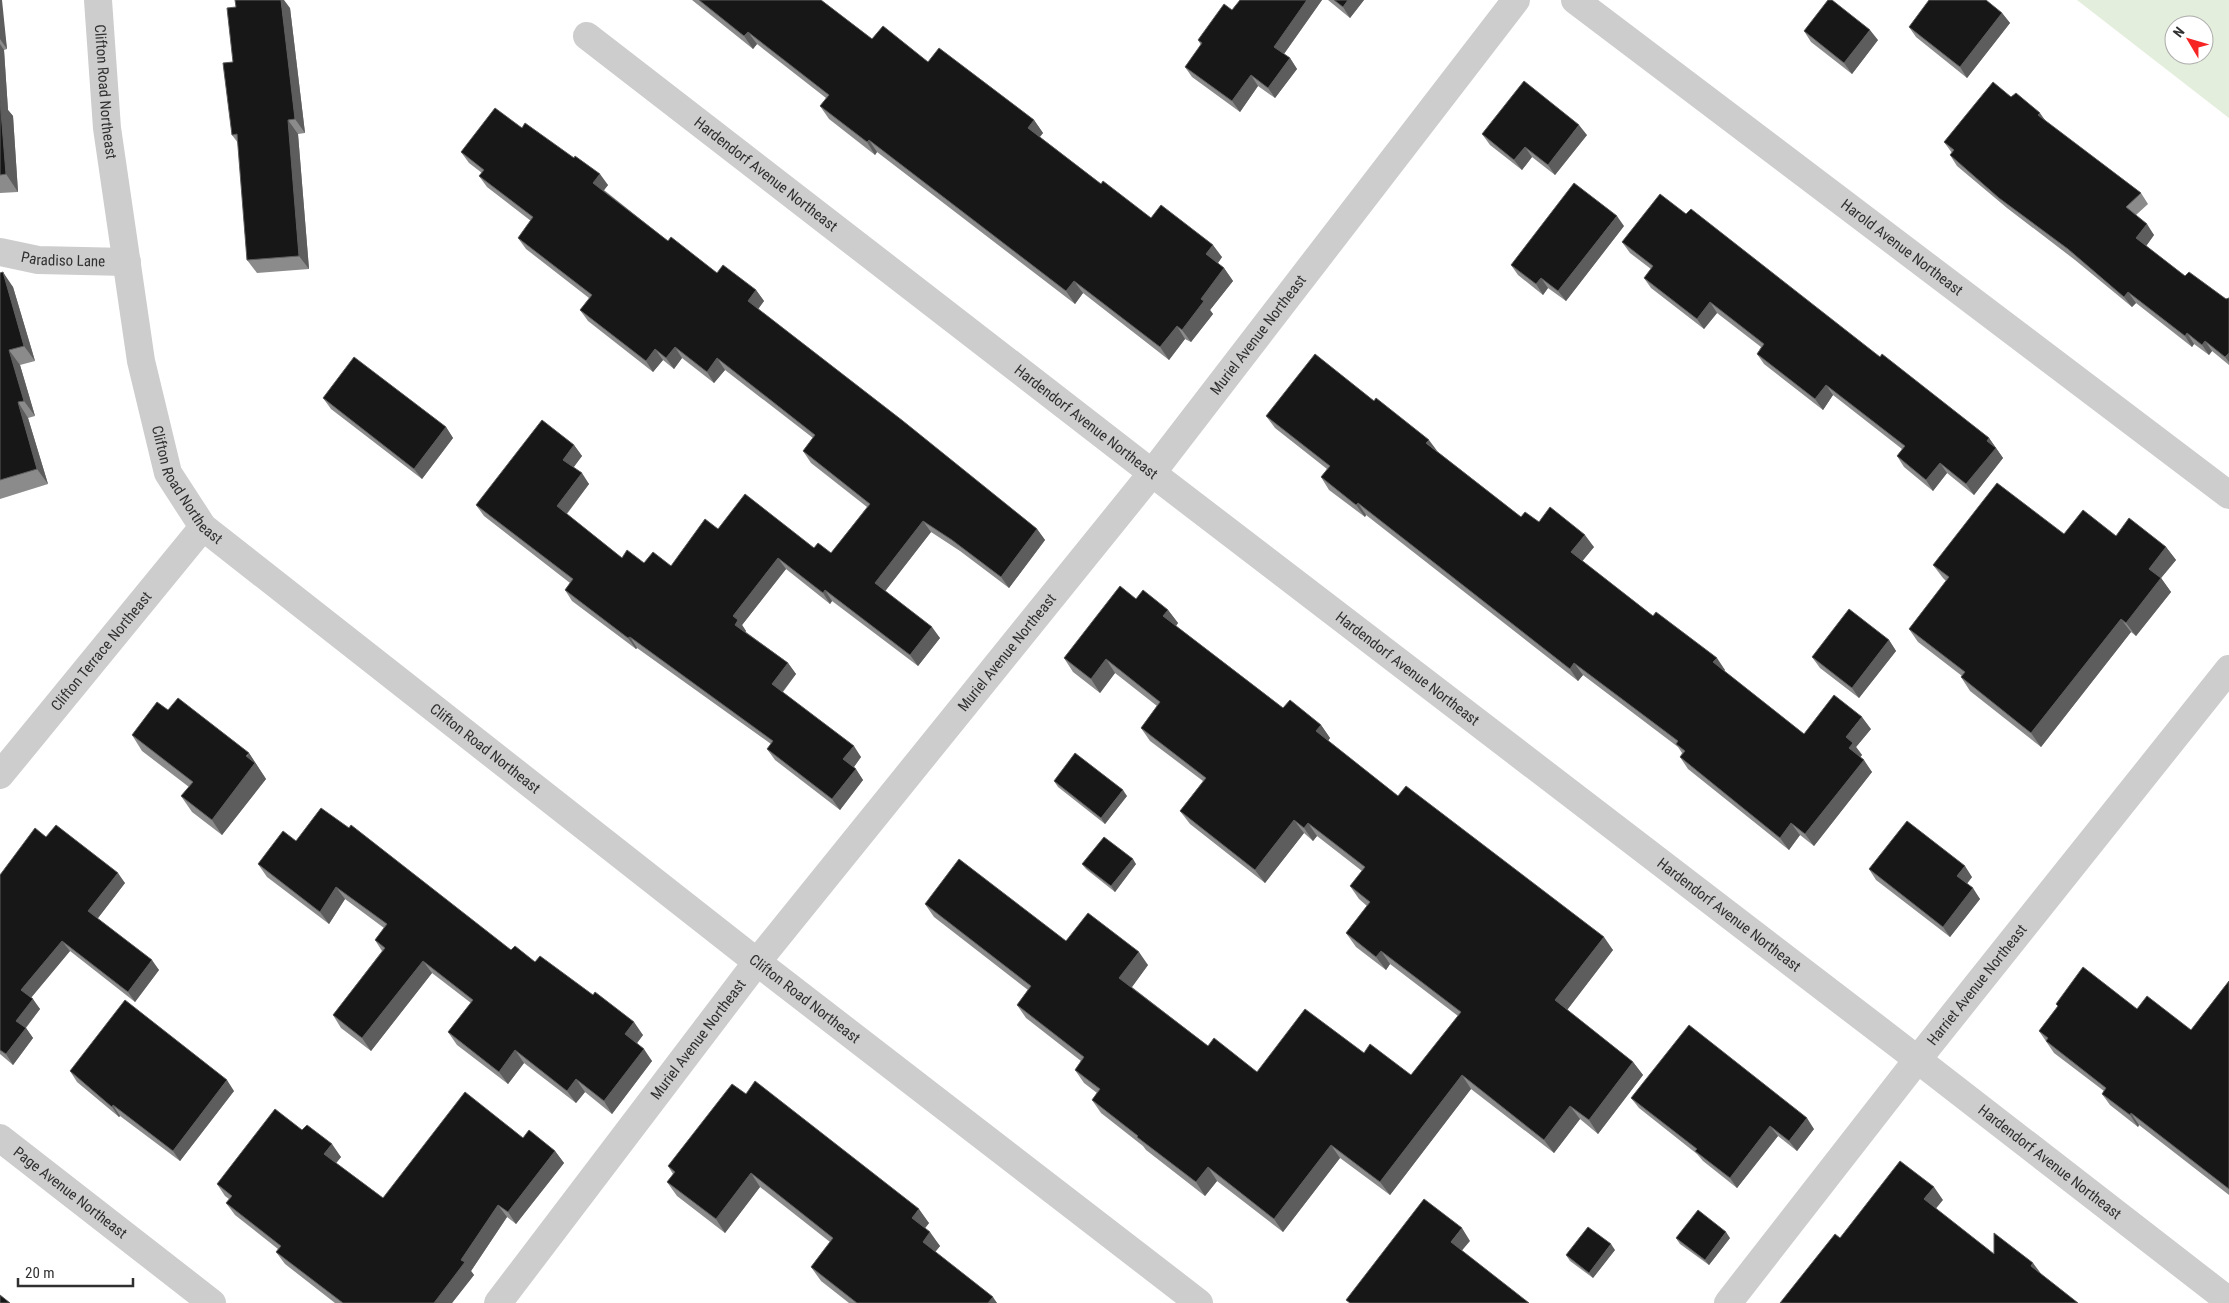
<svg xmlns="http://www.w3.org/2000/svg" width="2229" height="1303" viewBox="0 0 2229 1303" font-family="'Roboto Condensed',sans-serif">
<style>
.green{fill:#e4eedc;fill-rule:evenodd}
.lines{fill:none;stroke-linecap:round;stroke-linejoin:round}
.minor{stroke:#cdcdcd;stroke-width:28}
.wall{fill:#8b8b8b}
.shaded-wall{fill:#5d5d5d}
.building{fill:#171717;stroke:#5d5d5d}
.labels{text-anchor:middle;stroke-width:5;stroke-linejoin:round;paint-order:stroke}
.street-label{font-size:15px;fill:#303030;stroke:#fff}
</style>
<rect width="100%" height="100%" fill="#fff"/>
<!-- green -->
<path class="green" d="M2077,0H2229V118ZM2174,25H2204V55H2174Z"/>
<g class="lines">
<!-- minor -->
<g class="minor">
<path id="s1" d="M98,0L107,128L141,361L168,473L203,527L757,962L1199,1303"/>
<path id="s2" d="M1575,0L2229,495"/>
<path id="s3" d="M587,36L1152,473L1900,1046L2229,1301"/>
<path id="s4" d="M0,252L38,260L127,262"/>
<path id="s5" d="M0,775L203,527"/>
<path id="s6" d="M0,1138L212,1303"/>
<path id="s7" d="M498,1303L757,962L1152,473L1516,0"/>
<path id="s8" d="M1728,1303L1918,1059L2229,669"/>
</g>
</g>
<!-- wall -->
<path class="wall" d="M0,0L7,49L4,50L8,110L13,116L18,192L0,193Z
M692,0H821L872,39L928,62L1034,120L1043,133L1040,137L1101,184L1151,218L1222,257L1218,263L1224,268L1233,281L1210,310L1213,314L1191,342L1185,339L1169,360L1083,293L1075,304L877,152L875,155L829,119L820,106L826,98L757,44L753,49Z
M1322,0L1284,54L1290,58L1297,69L1275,98L1258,86L1240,112L1192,77L1185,67L1201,45L1198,40L1232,10Z
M1328,0H1364L1350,18Z
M290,8L305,133L298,134L309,269L257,273L247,260L238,143L232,135Z
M2002,13L2010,23L1967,78L1916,37L1909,27Z
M1804,31L1878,40L1852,74L1811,42Z
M2011,97L2045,121L2141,193L2148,204L2136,215L2154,235L2146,246L2185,276L2226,299L2229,298V365L2212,351L2209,355L2194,344L2192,347L2136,303L2132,307L2075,260L2007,208L1957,166L1950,155L1952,153L1944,142Z
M522,128L608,185L604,190L668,241L717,273L756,290L764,301L758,309L1037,529L1045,540L1009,588L960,551L931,532L885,591L940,638L918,666L832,601L830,604L786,569L742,625L746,631V632L788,663L796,674L783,692L861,757L854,767L863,780L840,810L775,760L767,749L771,744L637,648L636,649L572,601L565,590L570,583L484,516L476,505L574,445L582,456L573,467L589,484L567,514L622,558L644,563L671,566L718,529L814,548L831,553L867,507L811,463L803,451L813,438L725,370L714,383L682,358L674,369L663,360L653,372L588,321L580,310L589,298L526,249L518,238L531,221L487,187L479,176L482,173L469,163L461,152Z
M1482,134L1587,135L1555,175L1532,157L1522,170L1490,145Z
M1686,214L1989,438L2003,458L1974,495L1947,473L1933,491L1904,467L1897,456L1902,449L1833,395L1823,410L1764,364L1757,354L1761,347L1717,313L1704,329L1651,288L1644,278L1651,269L1630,253L1622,242Z
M1624,226L1566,301L1548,288L1543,295L1518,275L1511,265Z
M0,273L13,287L35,361L20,365L35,416L28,418L48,484L0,499Z
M323,398L446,427L453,438L422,479L331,409Z
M1266,416L1438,452L1521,517L1539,522L1594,547L1582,561L1653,616L1725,670L1724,671L1804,734L1871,729L1856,747L1862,755L1860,757L1872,772L1814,846L1800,835L1789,850L1688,769L1680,757L1682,753L1678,747L1583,675L1578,681L1366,515L1365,517L1329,490L1321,477L1327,469L1275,428Z
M2064,534L2116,536L2166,547L2176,560L2161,578L2171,592L2136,636L2131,632L2041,747L1970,691L1961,677L1962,676L1918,642L1909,629L1946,581L1943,578L1933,565Z
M1136,599L1168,610L1178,623L1176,626L1283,708L1321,725L1330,738L1328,741L1398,796L1613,950L1567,1010L1633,1062L1643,1075L1598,1134L1580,1119L1554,1153L1471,1089L1390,1195L1340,1158L1283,1232L1217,1181L1205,1196L1146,1150L1143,1146L1101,1113L1092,1100L1097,1093L1084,1083L1075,1070L1081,1061L1026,1018L1017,1005L1028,990L934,917L925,904L1066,941L1148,965L1132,987L1208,1046L1257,1072L1364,1053L1411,1075L1458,1016L1390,964L1386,970L1356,947L1346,933L1367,906L1359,899L1350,886L1362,871L1317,836L1313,841L1304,833L1265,883L1190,824L1180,811L1203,781L1150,741L1141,728L1157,706L1115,673L1100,693L1073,672L1064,658Z
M1889,640L1896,651L1859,698L1820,668L1812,657Z
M168,710L249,753L266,779L222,835L192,812L181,796L189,787L142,751L132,735Z
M1054,781L1127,796L1105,824L1058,787Z
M46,837L125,883L97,919L159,970L135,1002L70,951L31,998L40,1009L26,1028L33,1038L13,1065L0,1054V875Z
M296,841L535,962L643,1035L637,1043L652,1061L612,1114L585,1092L576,1103L524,1063L508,1084L457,1045L448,1032L471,1003L432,973L371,1051L341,1028L333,1015L382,951L375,940L384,928L345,899L329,924L267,877L258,864Z
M1082,864H1136L1115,892L1086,869Z
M1869,869L1972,877L1967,884L1980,899L1950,937L1876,880Z
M2229,981V1195L2139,1125L2138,1127L2110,1105L2102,1094L2104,1091L2054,1053L2039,1031L2058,1006L2056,1004L2137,1009L2191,1030Z
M70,1071L234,1091L180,1161L120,1116L119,1117L77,1082Z
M746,1094L929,1223L925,1228L940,1246L935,1252L997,1303H849L821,1281L811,1267L830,1242L760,1187L725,1233L677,1196L667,1182L673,1174L668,1166Z
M1631,1098L1814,1129L1797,1151L1778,1136L1737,1188L1703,1161L1697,1154L1639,1108Z
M302,1130L341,1157L336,1163L383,1198L523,1138L555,1151L564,1163L516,1224L507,1217L471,1271L474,1275L452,1303H335L285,1264L276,1252L278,1249L235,1215L226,1203L229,1199L225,1196L217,1184Z
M1676,1238H1730L1709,1265L1680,1244Z
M1615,1250L1593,1278L1570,1261L1566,1255Z"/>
<!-- shaded-wall -->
<path class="shaded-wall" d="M0,0H2L7,49L0,39Z
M281,0H284L290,8L305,133L295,119Z
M1307,0H1322L1281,58L1274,47Z
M1348,0H1364L1350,18L1343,7Z
M2002,13L2010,23L1967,78L1960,67Z
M1870,30L1878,40L1852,74L1844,63Z
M748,32L757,44L753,49L744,36Z
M0,44L4,50L8,110L13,116L18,192L6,174L0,104Z
M1290,58L1297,69L1275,98L1268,88Z
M1251,75L1258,86L1240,112L1232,101Z
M2040,113L2047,123L2038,115Z
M288,120L298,134L309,269L299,256Z
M1034,120L1043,133L1037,140L1028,128Z
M1579,125L1587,135L1555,175L1548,165Z
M869,140L877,152L875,155L867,142Z
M1525,147L1532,157L1522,170L1514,160Z
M600,174L608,185L601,194L593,183Z
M1617,216L1624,226L1566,301L1558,291Z
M2147,224L2154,235L2144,249L2136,238Z
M1213,245L1222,257L1215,267L1206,254Z
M1224,268L1233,281L1210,310L1213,314L1191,342L1182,330L1201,299Z
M3,272L13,287L35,361L24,346Z
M1541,278L1548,288L1543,295L1536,284Z
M1074,281L1083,293L1075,304L1066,291Z
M756,290L764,301L756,312L748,301Z
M2128,292L2136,303L2132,307L2124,297Z
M1710,302L1717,313L1704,329L1697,319Z
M1177,326L1185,339L1169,360L1160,347Z
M2187,333L2194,344L2192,347L2185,336Z
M2205,341L2212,351L2209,355L2202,345Z
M675,347L682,358L674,369L666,358Z
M655,349L663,360L653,372L646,361Z
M9,350L20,365L35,416L24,401Z
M2229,353V362L2225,357Z
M717,358L725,370L714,383L707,372Z
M1826,385L1833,395L1823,410L1815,399Z
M18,402L28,418L48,484L37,469Z
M446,427L453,438L422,479L414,469Z
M1989,438L2003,458L1974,495L1966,484Z
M1429,440L1438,452L1426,443Z
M574,445L582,456L571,471L563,460Z
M1940,463L1947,473L1933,491L1926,480Z
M582,473L589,484L564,517L557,506Z
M1358,503L1366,515L1365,517L1356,505Z
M923,521L931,532L883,594L875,583Z
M1037,529L1045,540L1009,588L1001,577Z
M1585,535L1594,547L1580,564L1571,552Z
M2166,547L2176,560L2161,578L2171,592L2136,636L2126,623L2149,569Z
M778,558L786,569L742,625L746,631L743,636L735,625L733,616Z
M825,590L832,601L830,604L823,593Z
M1168,610L1178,623L1173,630L1163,616Z
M2121,619L2131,632L2041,747L2031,733Z
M932,627L940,638L918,666L910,655Z
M630,637L637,648L636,649L628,638Z
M1889,640L1896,651L1859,698L1852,688Z
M1717,658L1725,670L1721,674L1713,662Z
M1106,659L1115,673L1100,693L1091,679Z
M788,663L796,674L780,695L772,684Z
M1574,663L1583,675L1578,681L1570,669Z
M1862,717L1871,729L1856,747L1862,755L1858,760L1849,748L1846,737Z
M1321,725L1330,738L1325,745L1316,731Z
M854,746L861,757L851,771L843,759Z
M249,753L266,779L222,835L212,820Z
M1864,760L1872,772L1814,846L1805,834Z
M856,769L863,780L840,810L832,799Z
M1123,790L1127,796L1105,824L1101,818Z
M1294,820L1304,833L1265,883L1255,870Z
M1308,823L1317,836L1313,841L1304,828Z
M1791,823L1800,835L1789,850L1780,838Z
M1133,859L1136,864L1115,892L1111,886Z
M1965,866L1972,877L1964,887L1957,876Z
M118,873L125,883L95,922L88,911Z
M336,887L345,899L329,924L320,912Z
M1973,888L1980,899L1950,937L1943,927Z
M1604,937L1613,950L1564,1014L1555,1000Z
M62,941L70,951L29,1000L21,990Z
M1381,951L1390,964L1386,970L1376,957Z
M1139,952L1148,965L1129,991L1119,978Z
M152,960L159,970L135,1002L128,992Z
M423,961L432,973L371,1051L362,1038Z
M33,999L40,1009L23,1031L16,1021Z
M634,1022L643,1035L634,1047L625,1034Z
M26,1028L33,1038L13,1065L6,1054Z
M644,1049L652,1061L612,1114L604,1101Z
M515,1050L524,1063L508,1084L499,1072Z
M1633,1062L1643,1075L1598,1134L1589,1120Z
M1462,1075L1471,1089L1390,1195L1380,1182Z
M576,1079L585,1092L576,1103L567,1091Z
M227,1080L234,1091L180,1161L173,1151Z
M113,1105L120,1116L119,1117L112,1107Z
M1570,1106L1580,1119L1554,1153L1544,1140Z
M2131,1113L2139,1125L2138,1127L2130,1115Z
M1807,1118L1814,1129L1797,1151L1789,1141Z
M1770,1126L1778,1136L1737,1188L1730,1178Z
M332,1144L341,1157L333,1167L324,1154Z
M1331,1145L1340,1158L1283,1232L1274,1219Z
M555,1151L564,1163L516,1224L508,1212Z
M1208,1167L1217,1181L1205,1196L1196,1182Z
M751,1173L760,1187L725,1233L716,1219Z
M1934,1187L1943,1200L1933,1212L1924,1199Z
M498,1205L507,1217L471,1271L474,1275L452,1303H434L461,1260Z
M919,1209L929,1223L922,1232L912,1218Z
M1462,1228L1470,1241L1459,1254L1451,1242Z
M930,1232L940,1246L932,1256L923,1242Z
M1726,1232L1730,1238L1709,1265L1705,1260Z
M1611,1244L1615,1250L1593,1278L1589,1273Z
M2033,1263L2042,1275L2031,1266Z
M993,1297L997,1303H988Z"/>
<!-- building -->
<path class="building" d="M235,0H281L295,119L288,120L299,256L247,260L237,134L232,135L223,63L233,62L227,8L236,7Z
M699,0H821L872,39L883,26L928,62L939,48L1034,120L1028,128L1101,184L1103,181L1151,218L1161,205L1213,245L1206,254L1224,268L1201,299L1204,301L1182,330L1177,326L1160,347L1074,281L1066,291L869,140L867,142L820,106L829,95L748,32L744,36Z
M1240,0H1307L1274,47L1290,58L1268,88L1251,75L1232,101L1185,67L1202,43L1198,40L1224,4L1232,10Z
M1334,0H1348L1343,7Z
M1828,0H1832L1870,30L1844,63L1804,31Z
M1929,0H1986L2002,13L1960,67L1909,27Z
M1524,81L1579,125L1548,165L1525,147L1514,160L1482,134Z
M1993,82L2011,97L2016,93L2040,113L2038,115L2141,193L2126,207L2147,224L2136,238L2185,276L2189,272L2226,299L2229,298V353L2225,357L2205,341L2202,345L2187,333L2185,336L2128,292L2124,297L2068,249L1999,198L1950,155L1954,150L1944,142Z
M0,99L6,174L0,175Z
M495,108L522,128L525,123L574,158L575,156L600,174L593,183L668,241L671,237L717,273L723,265L756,290L748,301L903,421L1037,529L1001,577L952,540L923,521L875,583L932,627L910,655L825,590L823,593L778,558L733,616L738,620L735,625L788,663L772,684L854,746L843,759L856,769L832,799L767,749L773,741L630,637L628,638L565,590L573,579L476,505L542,420L574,445L563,460L582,473L557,506L622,558L627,550L644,563L653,552L671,566L705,519L718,529L745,494L814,548L818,543L831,553L870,504L803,451L815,435L717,358L707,372L675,347L666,358L655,349L646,361L580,310L592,295L518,238L533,217L479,176L484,170L461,152Z
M1574,183L1617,216L1558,291L1541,278L1536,284L1511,265Z
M1660,194L1686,214L1691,209L1880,357L1882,354L1989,438L1987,441L1996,448L1966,484L1940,463L1926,480L1897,456L1905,446L1826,385L1815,399L1757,354L1764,344L1710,302L1697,319L1644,278L1653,266L1622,242Z
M3,272L24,346L9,350L24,401L18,402L37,469L0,480V273Z
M1315,354L1374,401L1376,398L1429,440L1426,443L1521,517L1525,512L1539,522L1550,507L1585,535L1571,552L1653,616L1656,612L1717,658L1713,662L1804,734L1834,695L1862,717L1846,737L1853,743L1849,748L1864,760L1805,834L1791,823L1780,838L1680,757L1685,751L1676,744L1678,741L1574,663L1570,669L1358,503L1356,505L1321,477L1330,466L1266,416Z
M354,357L446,427L414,469L323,398Z
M1997,483L2064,534L2083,510L2116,536L2129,518L2166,547L2149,569L2161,578L2126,623L2121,619L2031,733L1961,677L1965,672L1909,629L1949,577L1933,565Z
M1120,586L1136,599L1143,590L1168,610L1163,616L1283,708L1290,700L1321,725L1316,731L1398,796L1406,786L1604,937L1555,1000L1633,1062L1589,1120L1570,1106L1544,1140L1462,1075L1380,1182L1331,1145L1274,1219L1208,1167L1196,1182L1137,1137L1138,1136L1092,1100L1100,1089L1075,1070L1084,1057L1017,1005L1031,986L925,904L959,859L1066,941L1088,913L1139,952L1119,978L1208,1046L1214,1038L1257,1072L1305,1009L1364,1053L1370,1044L1411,1075L1461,1012L1381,951L1376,957L1346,933L1370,902L1350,886L1365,867L1308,823L1304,828L1294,820L1255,870L1180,811L1206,778L1141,728L1160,702L1106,659L1091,679L1064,658Z
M1849,609L1889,640L1852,688L1812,657Z
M178,698L249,753L246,756L255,763L212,820L181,796L193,782L132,735L157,702L168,710Z
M1075,753L1123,790L1101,818L1054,781Z
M321,808L349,828L351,825L511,950L515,946L535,962L540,956L593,995L595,992L634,1022L625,1034L644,1049L604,1101L576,1079L567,1091L515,1050L499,1072L448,1032L473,1000L423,961L362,1038L333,1015L385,948L375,940L387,924L336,887L320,912L258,864L283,831L296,841Z
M1907,821L1965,866L1957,876L1973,888L1943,927L1869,869Z
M56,825L118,873L88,911L152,960L128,992L62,941L21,990L33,999L16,1021L26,1028L6,1054L0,1050V875L35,828L46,837Z
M1104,837L1133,859L1111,886L1082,864Z
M2083,967L2137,1009L2147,996L2191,1030L2229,981V1189L2131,1113L2130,1115L2102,1094L2106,1088L2046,1041L2048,1038L2039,1031L2058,1006L2056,1004Z
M125,1000L227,1080L173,1151L113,1105L112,1107L70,1071Z
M1689,1025L1807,1118L1789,1141L1770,1126L1730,1178L1695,1151L1697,1149L1631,1098Z
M755,1081L919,1209L912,1218L930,1232L923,1242L993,1297L988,1303H857L811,1267L833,1238L751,1173L716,1219L667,1182L675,1172L668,1166L732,1084L746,1094Z
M465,1092L523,1138L529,1130L555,1151L508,1212L498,1205L461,1260L465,1262L434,1303H343L276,1252L281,1246L226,1203L232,1196L217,1184L275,1109L302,1130L307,1125L332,1144L324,1154L383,1198Z
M1900,1161L1934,1187L1924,1199L1994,1254V1233L2033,1263L2031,1266L2078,1303H1780L1835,1234L1840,1238Z
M1424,1199L1462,1228L1451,1242L1529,1303H1350L1346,1300Z
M1698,1210L1726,1232L1705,1260L1676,1238Z
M1588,1227L1611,1244L1589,1273L1566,1255Z
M0,1295L10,1303H0Z"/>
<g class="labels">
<!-- street labels -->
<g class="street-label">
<text dy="5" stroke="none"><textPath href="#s1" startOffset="92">Clifton Road Northeast</textPath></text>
<text dy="5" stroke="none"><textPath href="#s3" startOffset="226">Hardendorf Avenue Northeast</textPath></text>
<text dy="5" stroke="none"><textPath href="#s2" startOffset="410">Harold Avenue Northeast</textPath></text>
<text dy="5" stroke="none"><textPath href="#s4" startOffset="64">Paradiso Lane</textPath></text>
<text dy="5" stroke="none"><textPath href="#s7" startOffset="1231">Muriel Avenue Northeast</textPath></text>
<text dy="5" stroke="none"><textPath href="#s3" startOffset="631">Hardendorf Avenue Northeast</textPath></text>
<text dy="5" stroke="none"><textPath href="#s1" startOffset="498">Clifton Road Northeast</textPath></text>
<text dy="5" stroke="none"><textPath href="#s5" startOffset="160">Clifton Terrace Northeast</textPath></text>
<text dy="5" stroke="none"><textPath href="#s7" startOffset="826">Muriel Avenue Northeast</textPath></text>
<text dy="5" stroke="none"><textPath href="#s3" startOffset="1036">Hardendorf Avenue Northeast</textPath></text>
<text dy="5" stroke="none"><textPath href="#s1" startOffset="902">Clifton Road Northeast</textPath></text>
<text dy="5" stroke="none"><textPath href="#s3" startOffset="1441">Hardendorf Avenue Northeast</textPath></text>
<text dy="5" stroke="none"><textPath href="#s8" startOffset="404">Harriet Avenue Northeast</textPath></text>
<text dy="5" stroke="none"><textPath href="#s1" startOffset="1308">Clifton Road Northeast</textPath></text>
<text dy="5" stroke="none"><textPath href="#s7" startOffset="331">Muriel Avenue Northeast</textPath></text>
<text dy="5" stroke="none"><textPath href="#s3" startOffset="1846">Hardendorf Avenue Northeast</textPath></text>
<text dy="5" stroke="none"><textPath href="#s6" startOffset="89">Page Avenue Northeast</textPath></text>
</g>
</g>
<!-- north arrow -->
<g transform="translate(2189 40) rotate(308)"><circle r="24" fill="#ffffff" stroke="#acacac"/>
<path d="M0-4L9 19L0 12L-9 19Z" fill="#f62422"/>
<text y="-8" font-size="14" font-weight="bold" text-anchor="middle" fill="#303030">N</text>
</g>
<!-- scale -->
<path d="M18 1278v8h115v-8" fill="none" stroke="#303030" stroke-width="2.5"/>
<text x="25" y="1278" font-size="15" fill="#303030" stroke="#ffffff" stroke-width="4" paint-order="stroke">20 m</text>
</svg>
